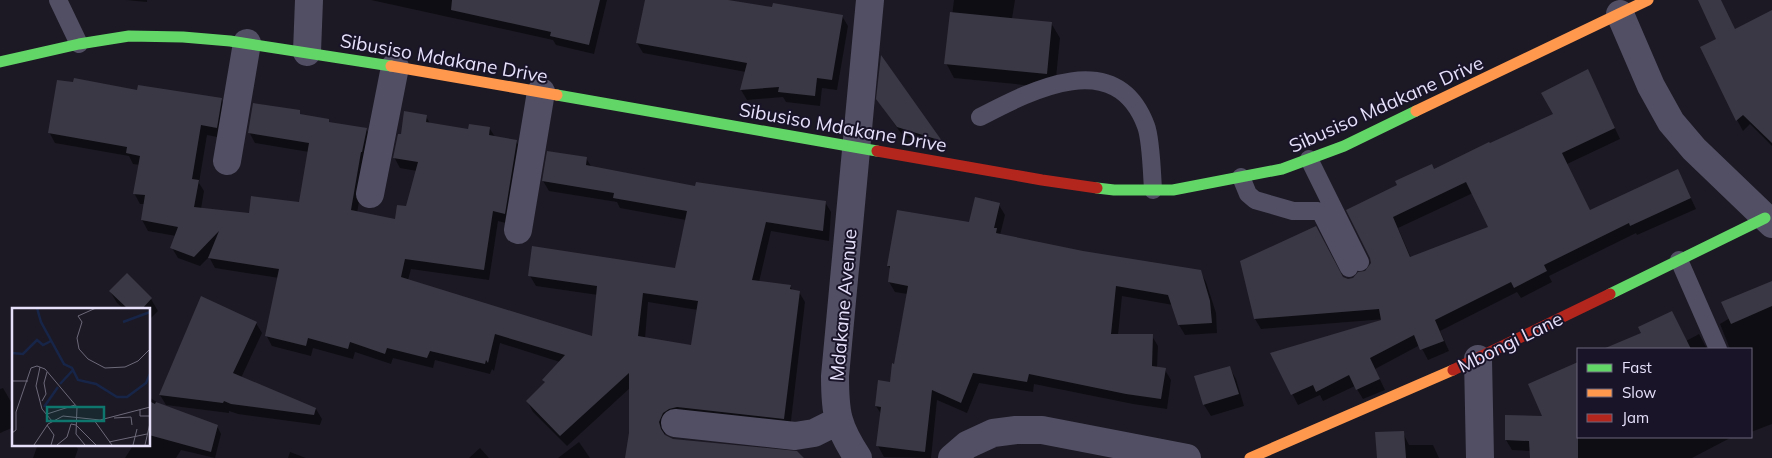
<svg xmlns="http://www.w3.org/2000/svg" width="1772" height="458" viewBox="0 0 1772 458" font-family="Mulish,sans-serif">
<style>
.shadow{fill:#0007;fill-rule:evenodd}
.building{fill:#3b3845;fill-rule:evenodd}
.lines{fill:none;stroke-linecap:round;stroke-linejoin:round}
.lane{stroke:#524f64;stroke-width:18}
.street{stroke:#524f64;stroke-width:28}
.fast{stroke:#63d668;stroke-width:11}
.slow{stroke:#ff974d;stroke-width:11}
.jam{stroke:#b3261e;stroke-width:11}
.labels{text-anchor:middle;stroke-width:4;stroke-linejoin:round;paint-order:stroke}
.street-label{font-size:19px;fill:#e6e0fb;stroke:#1a1429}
.inset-river{fill:none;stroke:#172548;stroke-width:2.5}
.inset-road{fill:none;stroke:#6d697a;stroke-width:1}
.view{fill:#0f766e;fill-opacity:0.15;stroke:#0f766e;stroke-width:2.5}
.inset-edge{fill:none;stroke:#e6e0fb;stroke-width:2.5}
</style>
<rect width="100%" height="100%" fill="#1c1924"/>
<!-- shadow -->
<path class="shadow" d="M126,0H147V2Z
M371,0H607L594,54L556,45L553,40Z
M646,0H720L773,9L842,16L848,26L837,90L822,88L820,106L786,102L783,97L747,100L741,90L746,72L643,53L637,43Z
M954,0H1015L1012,19L1051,23L1060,38L1055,88L954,78L946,63Z
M1699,0H1720L1735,30L1772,11V146L1750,124L1743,131L1737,120L1702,47L1718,40Z
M881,59L941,142L945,149L903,136L883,108Z
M1593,81L1620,139L1567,164L1590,211L1678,171L1696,209L1637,235L1636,233L1549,276L1552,282L1521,298L1517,292L1440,331L1449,351L1428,360L1420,345L1375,369L1385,390L1363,399L1355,386L1323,401L1320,395L1298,405L1272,354L1385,319L1261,329L1255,319L1343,278L1348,280L1354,279L1366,272L1372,263L1371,257L1348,210L1554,115ZM1473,193L1490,228L1411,258L1398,228Z
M138,91L221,99L227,109L222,138L207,135L199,183L204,191L201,209L250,215L300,203L309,152L255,143L249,132L299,112L302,116L328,120L330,123L366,129L372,140L366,162L357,213L396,220L407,208L417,171L400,168L394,157L402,136L426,116L430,124L469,130L490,129L495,137L516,141L522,151L510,224L498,221L489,280L411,269L408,280L593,338L598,295L536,286L530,276L676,269L686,220L620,208L617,202L549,191L543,181L586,158L592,168L696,187L825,202L831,212L829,241L771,231L759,282L790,286L793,291L799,292L805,302L790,429L668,424L665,433V437L673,440L802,458H626L631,433V387L567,446L533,412L527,401L546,383L544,380L560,362L500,343L494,371L492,369L490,374L435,360L433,368L393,358L391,364L355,352L353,359L313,348L311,356L272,346L266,335L279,278L215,268L209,257L200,266L178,258L172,248L176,236L148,231L142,220L145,204H140L134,193L140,165L133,164L129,156L55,143L49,132ZM648,302L698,310L692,346L645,339Z
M999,205L1005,215L1000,235L1083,252L1200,271L1206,282L1216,313L1217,333L1185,335L1179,325L1173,305L1122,296L1118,335L1152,336L1158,346L1157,368L1165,370L1171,380L1167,409L1133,404L1034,384L1033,392L979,383L967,413L937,400L931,458L884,457L878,446L881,414L876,406L891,383L907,294L895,292L889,282L891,270L888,266L970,223Z
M127,275L151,299L158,311L149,320V309H124L117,303L110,291Z
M1772,282V424L1751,432V349H1730L1720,324L1730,318Z
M256,323L262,333L241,378L316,409L322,419L320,425L238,414L229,411V413L166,405L160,395Z
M1643,333L1686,341L1699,334L1707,349H1605Z
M1578,360V437H1732L1692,458H1531V451L1512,450L1506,440L1544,417L1577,364L1576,362Z
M1229,367L1236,379L1244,406L1211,416L1204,405L1195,377Z
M3,388L14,407V427L0,433V389Z
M149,397L161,405L217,426L221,434L215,458L181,450L176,458H125L134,444H149Z
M1403,433L1409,445H1433L1439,458H1378Z
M579,442L590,458H558Z
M38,444H75L78,449L75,458H33Z
M480,448L489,458H469Z
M290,452L306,458H288Z"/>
<!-- building -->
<path class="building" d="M452,0H600L589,45L550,36L551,32L451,10Z
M645,0H728L772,7L773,3L843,15L832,80L817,78L815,96L778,92L779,87L740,90L747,63L636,43Z
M1698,0H1721L1735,29L1772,10V143L1743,115L1736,121L1700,47L1716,39Z
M950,12L1052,22L1047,74L944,64Z
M881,55L942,141L897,127L876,99Z
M1588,69L1615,128L1562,153L1590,210L1678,169L1691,198L1630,226L1629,223L1544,265L1547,271L1514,288L1511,282L1435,320L1444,341L1420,350L1414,335L1370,358L1380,379L1356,390L1349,375L1316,392L1313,385L1291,395L1270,353L1381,320L1379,309L1254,319L1240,261L1316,226L1343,277L1348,279L1353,278L1358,272L1365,271L1371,263L1370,258L1346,210L1397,185L1395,181L1432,164L1434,169L1489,142L1490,143L1553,114L1541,93ZM1466,182L1488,227L1410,257L1393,217Z
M74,78L137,90L138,85L222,98L217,128L201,125L192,179L199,180L194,207L249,213L251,196L299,202L309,143L248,133L253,103L300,110V114L329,119V122L367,128L362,152H361L351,210L395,219L397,205L406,206L418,162L393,158L398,134H401L404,111L427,115L426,122L468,129L469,124L490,127L489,135L517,140L505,214L493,211L484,270L405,259L401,277L592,336L597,286L528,276L532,246L675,268L687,211L613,198L614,193L542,181L547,151L587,157L586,165L695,186L696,182L826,201L823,231L766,222L752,280L791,285L790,289L800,291L784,419L677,407L669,409L663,413L659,422L661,429L665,435L673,439L797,451L804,458H625L629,433V373L560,436L526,401L545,382L542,380L565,355L495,334L488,363L486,360L485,364L430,351L427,358L387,348L385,354L350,342L348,349L308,338L306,346L265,336L279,269L208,258L219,231L194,257L170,248L178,227L141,220L145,195L133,194L140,156L126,153L127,147L48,133L57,80L73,82ZM643,293L698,301L691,345L638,336Z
M975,197L1000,203L994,228H997L996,233L1083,251L1201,270L1210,301L1212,323L1178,325L1168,295L1116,286L1111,334H1153L1152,366L1166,368L1161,399L1126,394L1029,374L1027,382L973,373L961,403L932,390L925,452L876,446L881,407L875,406L878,380L890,382L892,363L894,364L908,286L888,282L890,266H887L897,210L969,222Z
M127,273L152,298L142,309H128L109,291Z
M1772,281V306L1731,324L1721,302Z
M201,296L257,322L233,373L316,408L314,415L231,404L224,401L223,403L159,395Z
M1672,311L1691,349H1603L1641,333L1638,327Z
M1578,362V458H1530L1529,441L1505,440V415L1542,416L1528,384Z
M1230,366L1239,394L1203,405L1194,376Z
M149,401L155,404L156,402L218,425L211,452L149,435Z
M1404,431L1406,458H1377L1375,432Z"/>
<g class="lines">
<!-- lane -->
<path class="lane" d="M58,0L79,44
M980,117C1032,90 1116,46 1146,126C1151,139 1152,174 1153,190
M1309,159L1360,262
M1241,177L1248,194L1255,200L1293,211H1318L1321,213L1349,268
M1679,260L1718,349"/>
<!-- street -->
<path class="street" d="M1620,14L1651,86L1671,122L1694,149L1772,224
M307,52L309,0
M227,161L247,43
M370,194L395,67
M518,230L541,92
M1478,359L1480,458
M675,423L795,436L814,433L838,421
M858,458C837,426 835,413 835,376L870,0
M952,458L967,445L993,433L1016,430H1042L1187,458"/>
<!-- fast -->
<path class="fast" d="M0,62L79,44L129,36L183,37L230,41L391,66
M557,95L877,151
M1097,188L1114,190H1173L1282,169L1344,146L1416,111
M1610,294L1765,218"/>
<!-- slow -->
<path class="slow" d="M391,66L557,95
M1416,111L1648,0
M1250,458L1453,370"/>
<!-- jam -->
<path class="jam" d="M877,151L1042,180L1097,188
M1453,370L1610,294"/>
</g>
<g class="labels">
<!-- street labels -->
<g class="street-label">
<text transform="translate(444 58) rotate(10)" y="7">Sibusiso Mdakane Drive</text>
<text transform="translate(1386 104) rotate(-24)" y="7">Sibusiso Mdakane Drive</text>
<text transform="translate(843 127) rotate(10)" y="7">Sibusiso Mdakane Drive</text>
<text transform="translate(843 305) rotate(-85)" y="7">Mdakane Avenue</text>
<text transform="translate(1510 342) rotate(-26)" y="7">Mbongi Lane</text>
</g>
</g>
<!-- overview -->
<g transform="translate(12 308)">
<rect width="138" height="138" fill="#1c1924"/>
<path class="inset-river" d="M25,0L29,14L52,56L60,60L66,72L84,76L105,89H115L134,75L138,66M111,14L138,4M0,45L11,46L25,32L31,37L39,33M48,76L61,62M32,99L46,79"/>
<path class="inset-road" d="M84,0L66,8L70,14L65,30L67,41L76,51L93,60L113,59L126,53L138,41M28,59L24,78L30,101L40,113M0,73H16M30,93L34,86L32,75L35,64M128,102V108H138M35,106L63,97M102,110L119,109L120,117M82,112L100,137M35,117L42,127L39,137M0,125L4,122V104L19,60L25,58L33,61L65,99L64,126L73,137M97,134L135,126M22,137L36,116L51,108L88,112L138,99M45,137L55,129L59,116L64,117L84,137M121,137L125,121M133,137L138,115"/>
<path class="view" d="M35,99H92V113H35Z"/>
<rect width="138" height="138" class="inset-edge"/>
</g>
<!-- legend -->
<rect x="1577" y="348" width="175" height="90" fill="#1a1429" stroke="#6c667d"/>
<rect x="1587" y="364" width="25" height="8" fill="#63d668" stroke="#6c667d"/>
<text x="1622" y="373" font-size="15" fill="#e6e0fb">Fast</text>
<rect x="1587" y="389" width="25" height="8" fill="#ff974d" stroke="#6c667d"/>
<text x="1622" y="398" font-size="15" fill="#e6e0fb">Slow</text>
<rect x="1587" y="414" width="25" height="8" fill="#b3261e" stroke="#6c667d"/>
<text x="1622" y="423" font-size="15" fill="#e6e0fb">Jam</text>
</svg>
